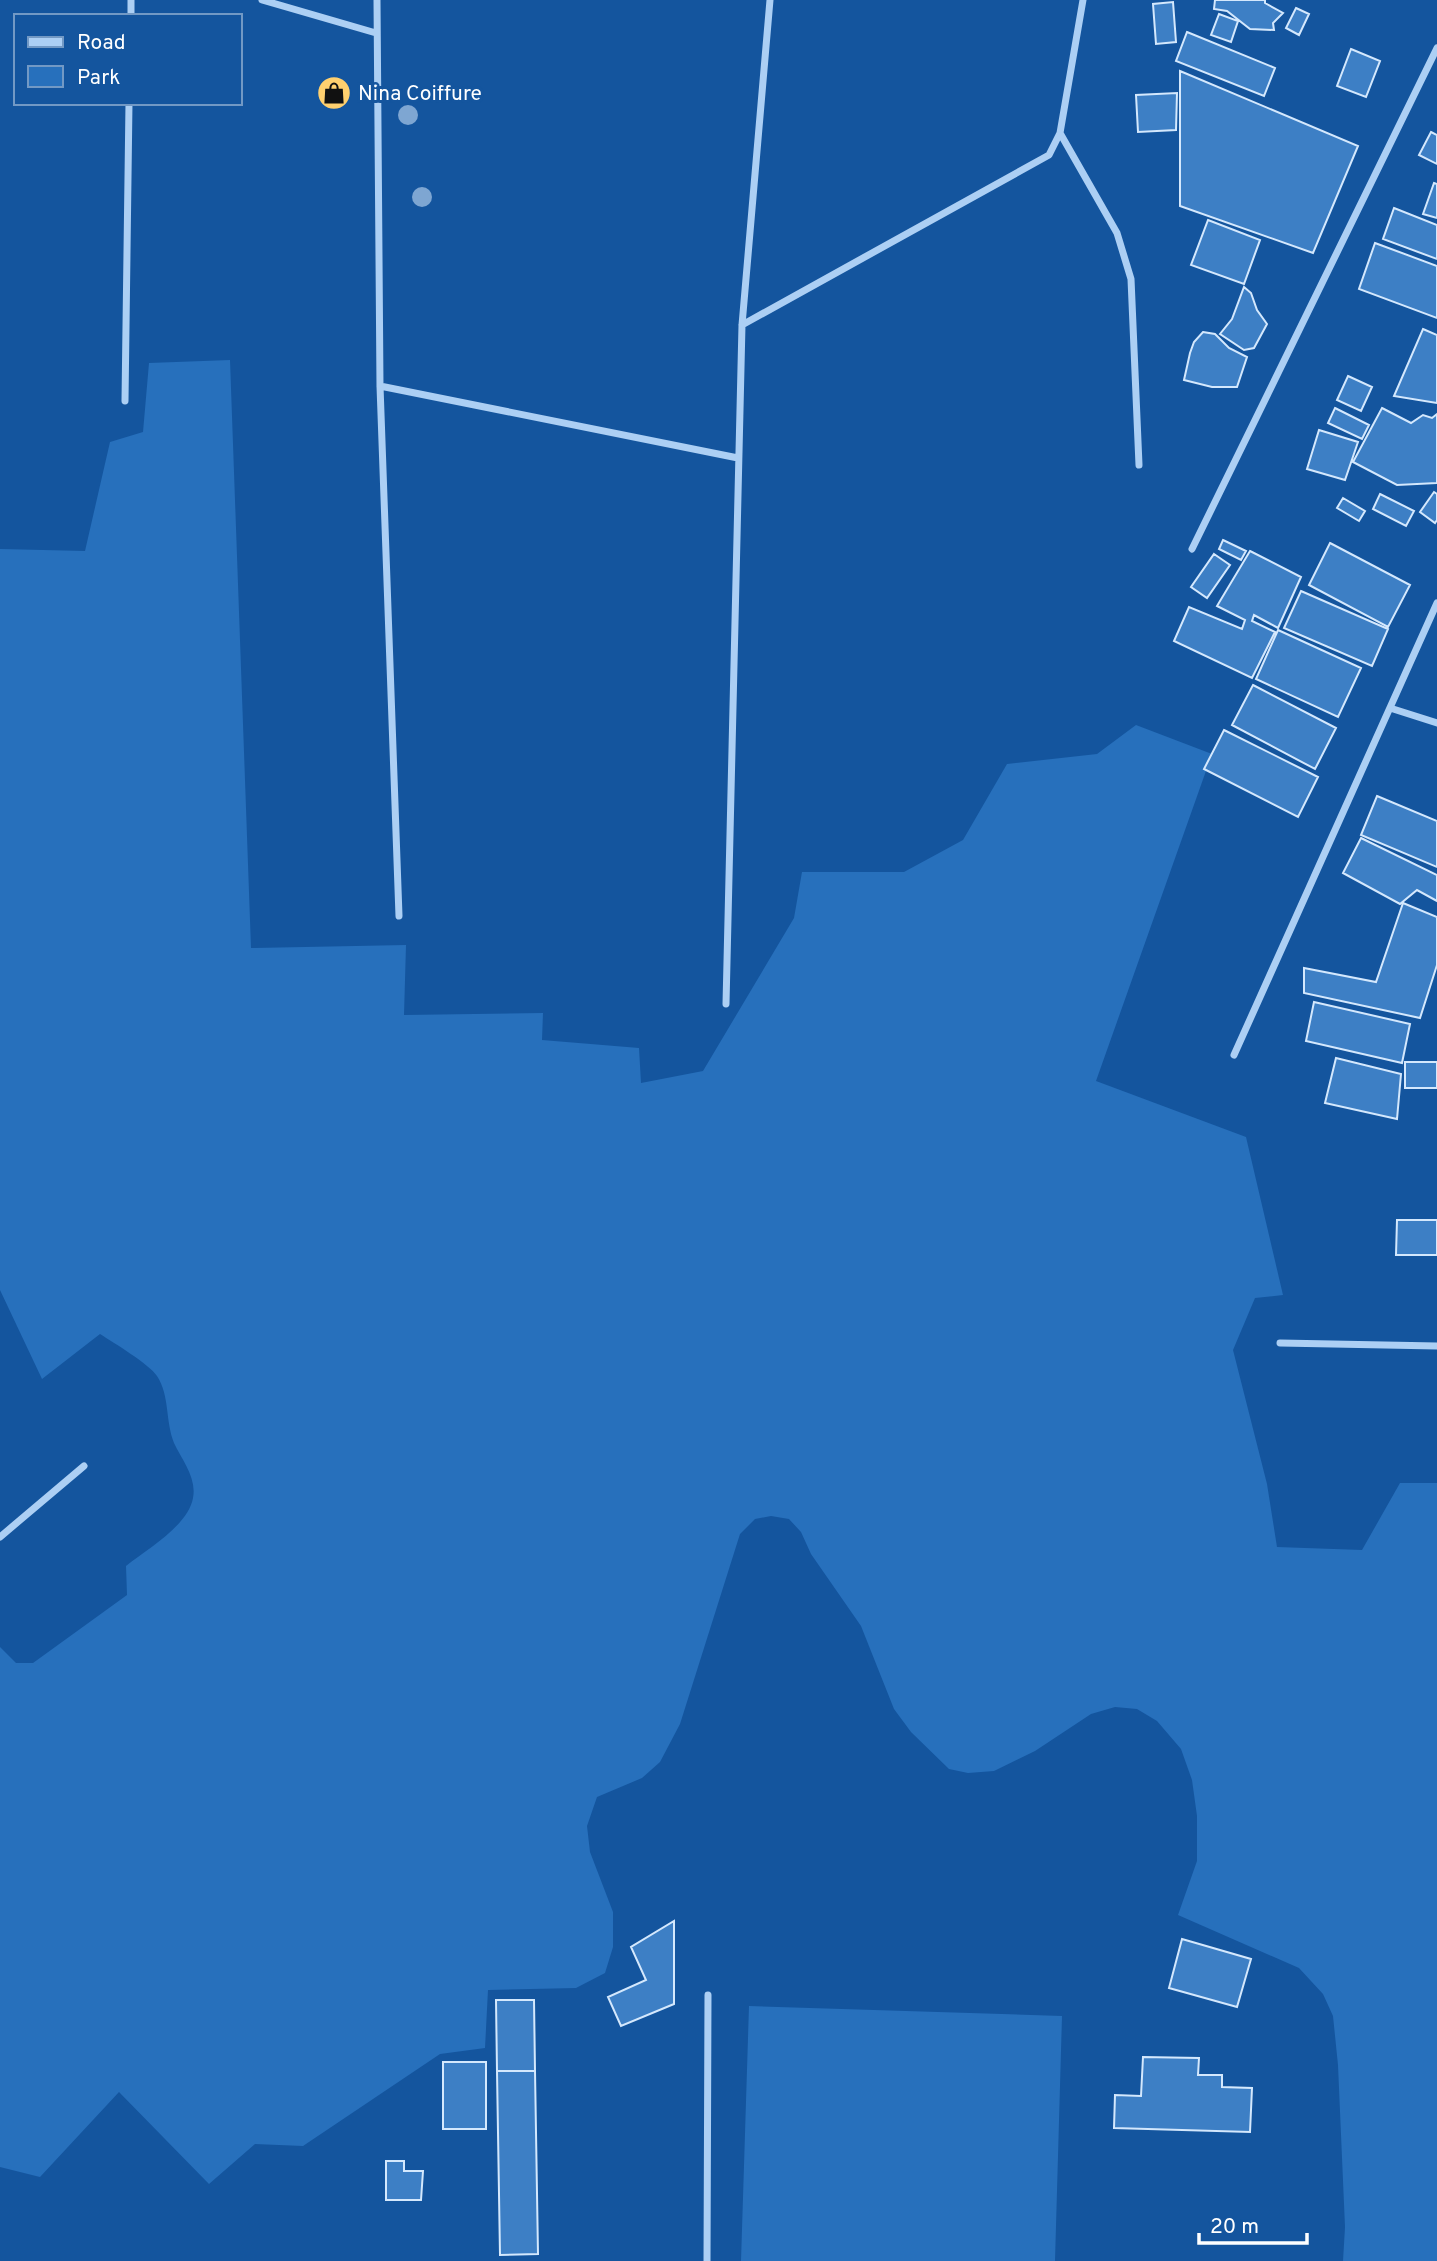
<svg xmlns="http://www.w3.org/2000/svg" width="1437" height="2261" viewBox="0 0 1437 2261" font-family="Overpass,sans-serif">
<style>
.green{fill:#2770bc}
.building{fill:#3d7fc5;stroke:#d4e8fd;stroke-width:2}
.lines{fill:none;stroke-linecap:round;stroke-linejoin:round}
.minor{stroke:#accff4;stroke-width:7}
.tree{fill:#7ea6d2}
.labels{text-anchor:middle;stroke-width:6;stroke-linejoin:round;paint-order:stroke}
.poi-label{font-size:21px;fill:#fff;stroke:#14559e;text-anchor:start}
</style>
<rect width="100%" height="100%" fill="#14559e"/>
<!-- green -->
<path class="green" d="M230,360L251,948L406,945L404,1015L543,1013L542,1040L639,1048L641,1083L703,1071L794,918L802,872H904L963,840L1007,764L1097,754L1136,725L1212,754L1096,1081L1246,1137L1283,1295L1255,1298L1233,1350L1267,1484L1277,1547L1362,1550L1400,1483H1437V2261H1343L1345,2227L1338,2065L1333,2016L1323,1994L1299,1968L1178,1915L1197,1861V1816L1192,1780L1181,1749L1157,1721L1137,1709L1115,1707L1091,1714L1035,1751L994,1771L968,1773L949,1769L911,1732L894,1709L861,1626L811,1554L801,1532L789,1519L771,1516L755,1519L740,1534L680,1724L660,1762L642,1778L597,1797L587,1826L590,1852L613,1912V1947L605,1973L576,1988L488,1990L485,2048L440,2054L303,2146L255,2144L209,2184L119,2092L40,2177L0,2167V1647L16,1663H33L127,1595L126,1566C147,1549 188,1526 193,1498C197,1478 182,1460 174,1443C165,1421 170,1396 157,1376C149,1364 114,1343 100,1334L42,1379L0,1290V549L85,551L110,442L143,432L149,363Z
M749,2006L1062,2016L1055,2261H741Z"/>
<!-- building -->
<path class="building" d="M1215,0H1265V3L1283,13L1273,23L1274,30L1250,29L1227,11L1214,9Z
M1173,2L1176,42L1156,44L1153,4Z
M1296,8L1309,14L1299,35L1286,28Z
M1219,14L1238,21L1231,42L1211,35Z
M1187,32L1275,68L1264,96L1176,61Z
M1351,49L1380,61L1366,97L1337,86Z
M1180,71L1358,146L1313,253L1180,206Z
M1177,93L1176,130L1138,132L1136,95Z
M1431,132L1437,135V164L1419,155Z
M1434,183L1437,184V218L1423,214Z
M1394,208L1437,225V259L1383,239Z
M1208,220L1260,240L1244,284L1191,265Z
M1375,243L1437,266V318L1359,289Z
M1244,287L1251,293L1257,310L1267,324L1254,348L1244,350L1220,334L1232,319Z
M1423,329L1437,335V403L1394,396Z
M1203,332L1215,334L1229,348L1247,357L1237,387H1212L1184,380L1190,353L1194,342Z
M1348,376L1372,387L1361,411L1337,400Z
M1335,408L1369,425L1362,439L1328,423Z
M1382,408L1411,423L1423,415L1432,418L1437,414V483L1397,485L1353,462Z
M1319,430L1358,442L1345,480L1307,469Z
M1434,492L1437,494V520L1435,523L1420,512Z
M1380,494L1414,511L1406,526L1373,509Z
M1343,498L1365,511L1359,521L1337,508Z
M1223,540L1246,551L1241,560L1219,549Z
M1330,543L1410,585L1388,627L1309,585Z
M1250,551L1301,577L1278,628L1254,615L1252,621L1275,632L1252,678L1174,641L1189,607L1242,629L1245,620L1217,606Z
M1214,554L1230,565L1207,598L1191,587Z
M1301,591L1388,629L1372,666L1284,628Z
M1278,630L1361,668L1338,717L1256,679Z
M1253,685L1336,728L1315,769L1232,725Z
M1224,730L1318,777L1298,817L1204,769Z
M1377,796L1437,821V867L1361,835Z
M1361,838L1437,875V901L1417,890L1400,904L1343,873Z
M1403,903L1437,917V965L1420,1018L1304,993V968L1376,982Z
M1314,1002L1410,1024L1402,1063L1306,1041Z
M1336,1058L1401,1074L1397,1119L1325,1103Z
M1405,1062H1437V1088H1405Z
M1397,1220H1437V1255H1396Z
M674,1921V2004L621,2026L608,1997L646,1980L631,1947Z
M1182,1939L1251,1959L1237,2007L1169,1988Z
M496,2000H534L535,2071H497Z
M1143,2057L1199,2058L1198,2075H1222V2087L1252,2088L1250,2132L1114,2128L1115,2095L1141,2096Z
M443,2062H486V2129H443Z
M497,2071H535L538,2254L500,2255Z
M386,2161H404V2171H423L421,2200H386Z"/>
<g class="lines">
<!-- minor -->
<path class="minor" d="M262,0L376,33
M377,0L380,386L399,916
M131,16V0
M1060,133L1117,233L1131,279L1139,465
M742,325L1049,155L1060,133L1083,0
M380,386L738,458
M125,401L129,103
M1192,549L1437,48
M1390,708L1437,723
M726,1004L742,325L770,0
M1234,1055L1437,603
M1280,1343L1437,1346
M0,1537L84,1466
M707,2261L708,1995"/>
</g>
<!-- trees -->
<g class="tree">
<circle cx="408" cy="115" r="10"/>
<circle cx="422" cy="197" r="10"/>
</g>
<!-- icons -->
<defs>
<g id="shop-disc" transform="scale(1.75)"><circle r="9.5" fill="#ffd06f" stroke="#14559e"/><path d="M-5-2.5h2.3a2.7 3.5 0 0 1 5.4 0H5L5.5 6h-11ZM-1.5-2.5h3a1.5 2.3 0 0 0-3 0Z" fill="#111"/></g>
</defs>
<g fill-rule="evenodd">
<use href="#shop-disc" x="334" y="93"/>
</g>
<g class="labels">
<!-- poi labels -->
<g class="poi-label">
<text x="358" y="100">Nina Coiffure</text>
</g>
</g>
<!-- legend -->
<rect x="14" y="14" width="228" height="91" fill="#14559e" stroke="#7299c5" stroke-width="2"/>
<rect x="28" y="37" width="35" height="10" fill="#accff4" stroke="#7299c5" stroke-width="2"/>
<text x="77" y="49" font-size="21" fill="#ffffff">Road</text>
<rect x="28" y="66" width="35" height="21" fill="#2770bc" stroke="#7299c5" stroke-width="2"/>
<text x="77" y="84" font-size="21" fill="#ffffff">Park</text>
<!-- scale -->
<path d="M1199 2233v10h108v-10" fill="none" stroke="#ffffff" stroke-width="3.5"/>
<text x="1210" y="2233" font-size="21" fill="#ffffff" stroke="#14559e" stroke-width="5" paint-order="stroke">20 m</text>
</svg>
